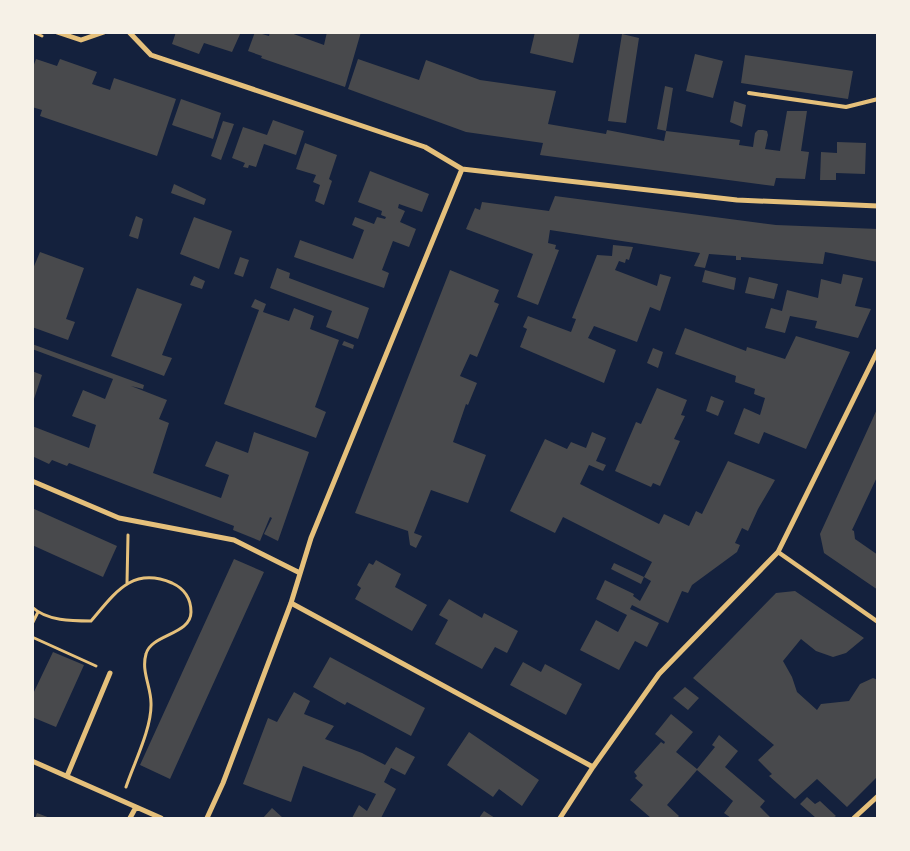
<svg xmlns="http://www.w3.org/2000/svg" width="910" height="851" viewBox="0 0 910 851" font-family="Bitter,serif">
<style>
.building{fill:#48494c}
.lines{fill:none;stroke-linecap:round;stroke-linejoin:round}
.path{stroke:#e5c07b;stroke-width:3}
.service{stroke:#e5c07b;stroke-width:4}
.pedestrian{stroke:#e5c07b;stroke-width:4.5}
.minor{stroke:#e5c07b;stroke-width:5}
</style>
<rect width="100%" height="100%" fill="#14213d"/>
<!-- building -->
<path class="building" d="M176,32H241L232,52L204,43L199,54L172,44Z
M255,32L269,36L270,32H288L324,45L327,32H361L345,87L261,58L262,56L248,51Z
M535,32H580L573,63L530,53Z
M622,34L639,38L626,123L608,121Z
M695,54L723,61L713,98L686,91Z
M745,55L853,71L848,99L741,83Z
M36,59L57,66L60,59L97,72L92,84L110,90L114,78L176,99L157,156L40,116L42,110L32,107V70Z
M358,59L419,80L426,60L480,80L556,91L548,124L606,134L607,130L664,141L666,131L740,140L739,145L753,147L755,133L758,130H763L767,131L768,135L765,149L780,151L787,111H807L801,151L809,152L805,179L776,178L774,186L540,155L543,143L466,132L348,89Z
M665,86L673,88L666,131L657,129Z
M181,99L221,113L213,139L172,125Z
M734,101L746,105L742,127L730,122Z
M273,120L304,131L296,155L264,144L256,167L249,165L248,168L243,167L245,163L232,158L243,127L267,135Z
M223,121L234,124L221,160L211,156Z
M837,142L866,143L865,174L836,173V180H820L821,152L837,153Z
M305,143L337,155L329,179L332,181L324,205L315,201L320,185L313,182L316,175L296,169Z
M370,171L429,194L422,212L399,204L398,208L405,211L400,222L416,229L409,247L393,241L382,270L389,273L384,288L294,257L300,240L353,259L364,230L352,225L355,217L374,224L377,217L385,219L386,217L381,215L382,211L358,202Z
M174,184L206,199L204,205L171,193Z
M555,196L776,225L878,229V262L825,252L823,264L741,257V260H736V256L709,254L705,268L694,266L700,253L550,230L548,243L556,245L555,249L559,250L538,305L517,297L533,254L466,229L475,208L480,210L482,202L549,211Z
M136,216L143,219L138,239L129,236Z
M194,217L232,231L219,269L180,254Z
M613,245L633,247L629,260L626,259L625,263L619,261L615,270L657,286L660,274L671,277L660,311L650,307L637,342L594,326L588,338L616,350L604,383L520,347L527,329L523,327L528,316L571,332L576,319L572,318L597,255L612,256Z
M40,252L84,268L66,319L75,322L68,340L32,327V271Z
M240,257L249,260L243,277L234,274Z
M277,268L290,273L289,278L369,308L358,339L326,327L332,311L270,288Z
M450,270L499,290L494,302L499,304L477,357L470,354L460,376L477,383L468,405L466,404L453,442L486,455L468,503L431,490L414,533L422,536L416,548L410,545L408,531L355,513Z
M705,270L736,278L734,290L702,282Z
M843,274L863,278L855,306L871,309L858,338L815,328L817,321L790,316L785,333L765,328L771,308L782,311L787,290L818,298L821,279L841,284Z
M194,276L205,281L202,289L190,285Z
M749,277L778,284L774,299L745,293Z
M137,288L182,304L162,355L172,358L164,376L111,356Z
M255,299L266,304L263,312L289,321L294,308L314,316L310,329L339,340L315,407L326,412L316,438L224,404L259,310L251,307Z
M685,328L746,351L747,347L785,359L796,336L850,352L806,449L764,432L759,444L734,434L744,408L760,415L765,398L754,394L755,389L735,382L736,376L675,354Z
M344,341L354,345L353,349L342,345Z
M32,344L144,385L143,389L131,386L167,400L159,419L169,423L153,473L221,498L229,475L205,466L216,441L248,453L254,432L309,452L278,541L264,534L272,518L270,517L260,541L233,530L234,526L69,463L67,466L52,460L49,464L32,456V426L89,448L96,425L72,416L83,390L105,399L113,379L32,349Z
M653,348L663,352L658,368L647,363Z
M32,371L42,375L33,402H32Z
M657,388L687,400L681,415L685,416L674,439L680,441L660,486L653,483L651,487L615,471L636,422L641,424Z
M711,396L724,401L718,416L706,411Z
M878,407V475L852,530L854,531L855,539L878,555V590L824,553L820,534Z
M592,432L606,438L596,461L606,465L603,471L589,465L580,484L659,524L664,514L689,526L696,511L702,514L728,461L775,480L758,509L748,531L742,528L735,543L740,545L737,552L692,585L688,593L682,591L668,623L632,605L630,609L659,623L647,647L635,641L619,670L580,650L596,620L618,632L627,615L596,599L605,580L634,594L633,596L640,601L651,581L644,577L641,584L611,569L614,563L644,577L652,562L563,517L555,533L510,511L545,439L567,449L571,442L586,448Z
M32,508L117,546L103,577L32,545Z
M234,559L264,572L170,779L140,765Z
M376,560L401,574L395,587L427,605L412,631L355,599L361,588L357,585L369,563L373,565Z
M795,591L864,638L846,653L833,657L816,651L801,639L783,661L792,677L797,692L817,710L821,704L849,701L860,684L873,678L878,680V776L847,807L817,779L795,799L769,776L772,774L758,760L774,745L693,678L776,593Z
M449,599L482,618L484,613L518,631L507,653L495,647L482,669L435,644L448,620L439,615Z
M53,652L84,665L56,727L32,717V696Z
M330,657L425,708L411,736L347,702L345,705L313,687Z
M523,662L541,672L545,664L582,684L566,715L510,685Z
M685,687L699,698L688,710L673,698Z
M294,692L310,701L304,714L334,726L325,739L362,753L385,765L396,747L415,757L405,775L391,768L384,782L396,789L381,818H352L359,805L367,811L376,794L303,766L291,802L243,784L268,718L277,722Z
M671,714L693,732L676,752L697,769L715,747L712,745L719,735L738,751L725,767L765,801L760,807L771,818H731L724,813L733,801L697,770L667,805L679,816L677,818H651L630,800L643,785L635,778L637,776L634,772L661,742L664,744L665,742L655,734Z
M469,732L539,780L522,806L499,789L493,797L447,765Z
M807,797L815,804L820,801L836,816L833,818H816L800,804Z
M272,808L283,818H263Z
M484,811L495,818H479Z
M37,813L50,818H35Z"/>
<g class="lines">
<!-- path -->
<path class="path" d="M33,32L42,36
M127,583L128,535
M32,607C47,621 72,621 91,621C115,593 132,566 172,583C185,589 191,598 191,612C191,635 151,634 146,654C141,671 151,687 151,703C152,728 134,763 126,787
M32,624L38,612
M32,637L96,666"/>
<!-- service -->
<path class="service" d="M749,93L846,107L878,99"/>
<!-- pedestrian -->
<path class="pedestrian" d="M778,552L878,622"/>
<!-- minor -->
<path class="minor" d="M57,32L81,40L104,32
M129,32L151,55L425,147L462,169L737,200L878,206
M32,481L119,518L234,540L300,573
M291,603L593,767
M32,761L161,818
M67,776L110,673
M130,818L136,807
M207,818L223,783L291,603L311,538L462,169
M560,818L593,767L659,674L778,552L878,350
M854,818L878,796"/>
</g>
<!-- border -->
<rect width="910" height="851" fill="none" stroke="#f6f1e7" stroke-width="68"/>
</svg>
